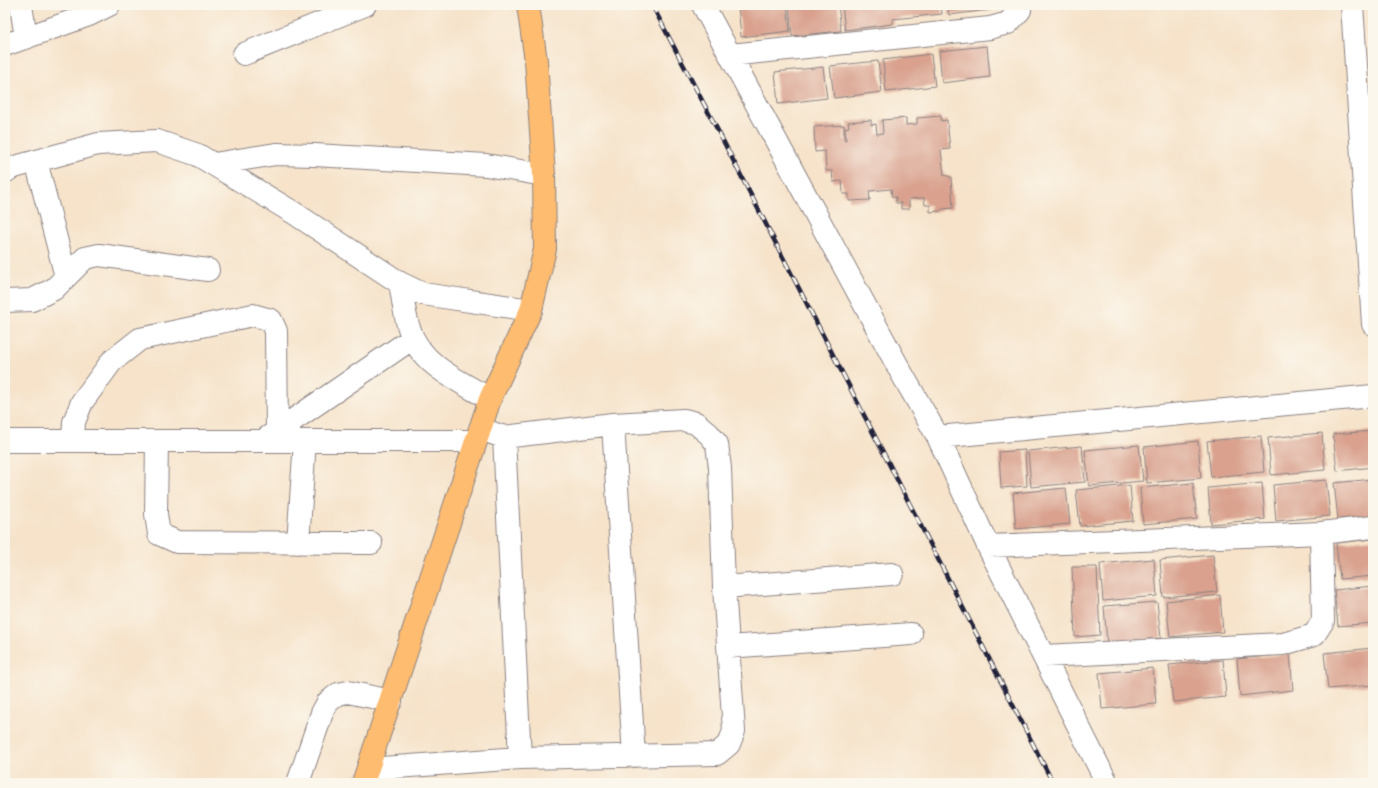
<svg xmlns="http://www.w3.org/2000/svg" width="1378" height="788" viewBox="0 0 1378 788" font-family="'Shantell Sans',sans-serif">
<style>
.building{fill:#d9a18e}
.lines{fill:none;stroke-linecap:round;stroke-linejoin:round}
.minor-casing{stroke:#8c8282;stroke-width:24}
.major-casing{stroke:#8c8282;stroke-width:24}
.minor{stroke:#fff;stroke-width:22}
.major{stroke:#febc70;stroke-width:22}
.rail-casing{stroke:#22223b;stroke-width:4.5}
.rail{stroke:#fbf7ec;stroke-width:3;stroke-dasharray:9;stroke-linecap:butt}
</style>
<rect width="100%" height="100%" fill="#fbf7ec"/>
<filter id="ink" filterUnits="userSpaceOnUse"><feTurbulence type="fractalNoise" baseFrequency=".025" numOctaves="2"/><feDisplacementMap in="SourceGraphic" scale="8" xChannelSelector="R" yChannelSelector="G"/><feConvolveMatrix kernelMatrix="1 2 1 2 8 2 1 2 1" color-interpolation-filters="sRGB"/></filter>
<filter id="wash" filterUnits="userSpaceOnUse"><feTurbulence type="fractalNoise" baseFrequency=".012" numOctaves="4" result="noise"/><feDisplacementMap in="SourceGraphic" scale="16" xChannelSelector="R" yChannelSelector="G"/><feGaussianBlur stdDeviation="0.9" result="paint"/><feColorMatrix in="noise" values="0 0 0 0 0 0 0 0 0 0 0 0 0 0 0 0 0 1.4 0 .05"/><feComposite in="paint" operator="in"/></filter>
<g filter="url(#wash)">
<rect width="100%" height="100%" fill="#f6e3ca"/>
<g id="blocks">
<!-- building -->
<path class="building" d="M738,5H787L790,31L741,37Z
M789,5H838L841,31L792,36Z
M842,5H941L942,14L893,19V24L845,30Z
M947,5H996L997,9L949,15Z
M987,46L990,77L942,83L939,51Z
M931,54L935,86L886,92L883,60Z
M878,61L882,92L834,98L830,66Z
M823,67L827,98L778,104L775,72Z
M941,116V121L947,120L950,149L941,150L944,175L951,177L953,208L943,209L940,211L930,212V205H925L924,198L909,199V209H901V203H896V197H892L891,189L869,191L870,200L849,201V194H843L842,181L833,182L832,171H826L825,151L815,152L814,127L844,125V140H846L845,128L849,127L848,122L871,120V125L876,124L877,134L883,133L882,120L906,118V125L917,124V118Z
M1373,431V467L1337,471L1333,434Z
M1322,433L1325,470L1271,475L1268,438Z
M1261,436L1264,472L1211,477L1207,441Z
M1198,441L1201,478L1147,483L1144,447Z
M1139,445L1143,481L1089,486L1085,450Z
M1082,446L1085,482L1031,487L1028,451Z
M1025,450L1027,486L1001,488L999,452Z
M1373,479V516L1338,519L1334,483Z
M1326,480L1330,516L1276,521L1273,485Z
M1193,483L1197,519L1143,524L1140,488Z
M1262,483L1265,519L1211,524L1208,488Z
M1130,485L1133,521L1080,526L1076,490Z
M1066,488L1070,524L1016,529L1013,493Z
M1373,539V576L1340,579L1336,543Z
M1213,555L1217,592L1163,597L1160,560Z
M1154,559L1157,596L1103,601L1100,564Z
M1072,567H1097L1100,635L1075,637Z
M1373,586V623L1338,626L1334,590Z
M1220,595L1223,632L1170,637L1166,601Z
M1157,602L1161,638L1107,643L1104,606Z
M1373,648V685L1328,689L1324,653Z
M1290,654L1293,690L1240,696L1237,659Z
M1223,660L1226,697L1173,702L1169,665Z
M1153,668L1156,704L1102,709L1099,673Z"/>
</g>
</g>
<g filter="url(#ink)">
<use href="#blocks" fill-opacity="0" stroke="#8c8282" stroke-width="1"/>
<g class="lines">
<!-- minor casing -->
<g class="minor-casing">
<path id="minor" d="M21,5L26,38
M703,5L902,374L938,437L988,546L1107,783
M1352,5L1373,324
M5,45L89,15L109,5
M244,54L365,5
M730,55L990,28L1008,23L1020,10V5
M36,161L66,277
M214,164L276,154L315,155L486,165L544,175
M5,172L11,168L98,144L157,141L198,155L294,213L400,283L423,294L531,310
M400,283C403,298 404,314 409,328C420,365 459,381 490,399
M5,301L32,300L54,289L85,258L99,255L208,270
M613,424L634,756
M504,437L520,758
M938,437L1373,396
M267,438L413,338
M5,441H476
M73,441L74,422L82,402L112,361L140,339L253,315L271,320L276,331L277,431
M157,441L156,514L159,534L177,542L371,543
M298,543L305,441
M988,546L1321,533L1373,527
M724,587L892,574
M728,647L911,634
M1044,656L1283,644L1314,635L1323,621L1321,533
M368,769L520,758L717,754L729,744L734,731L724,587L720,468L717,444L709,434L696,423L684,420L613,424L504,437L480,429
M298,783L322,713L328,702L338,694L348,692L391,701"/>
</g>
<!-- major casing -->
<g class="major-casing">
<path id="major" d="M363,783L490,399L531,310L545,249L544,175L536,61L528,5"/>
</g>
<!-- minor -->
<use href="#minor" class="minor"/>
<!-- major -->
<use href="#major" class="major"/>
<!-- rail casing -->
<g class="rail-casing">
<path id="rail" d="M652,5L715,125L1053,783"/>
</g>
<!-- rail -->
<use href="#rail" class="rail"/>
</g>
</g>
<!-- margin -->
<rect width="1378" height="788" fill="none" stroke="#fbf7ec" stroke-width="20"/>
</svg>
